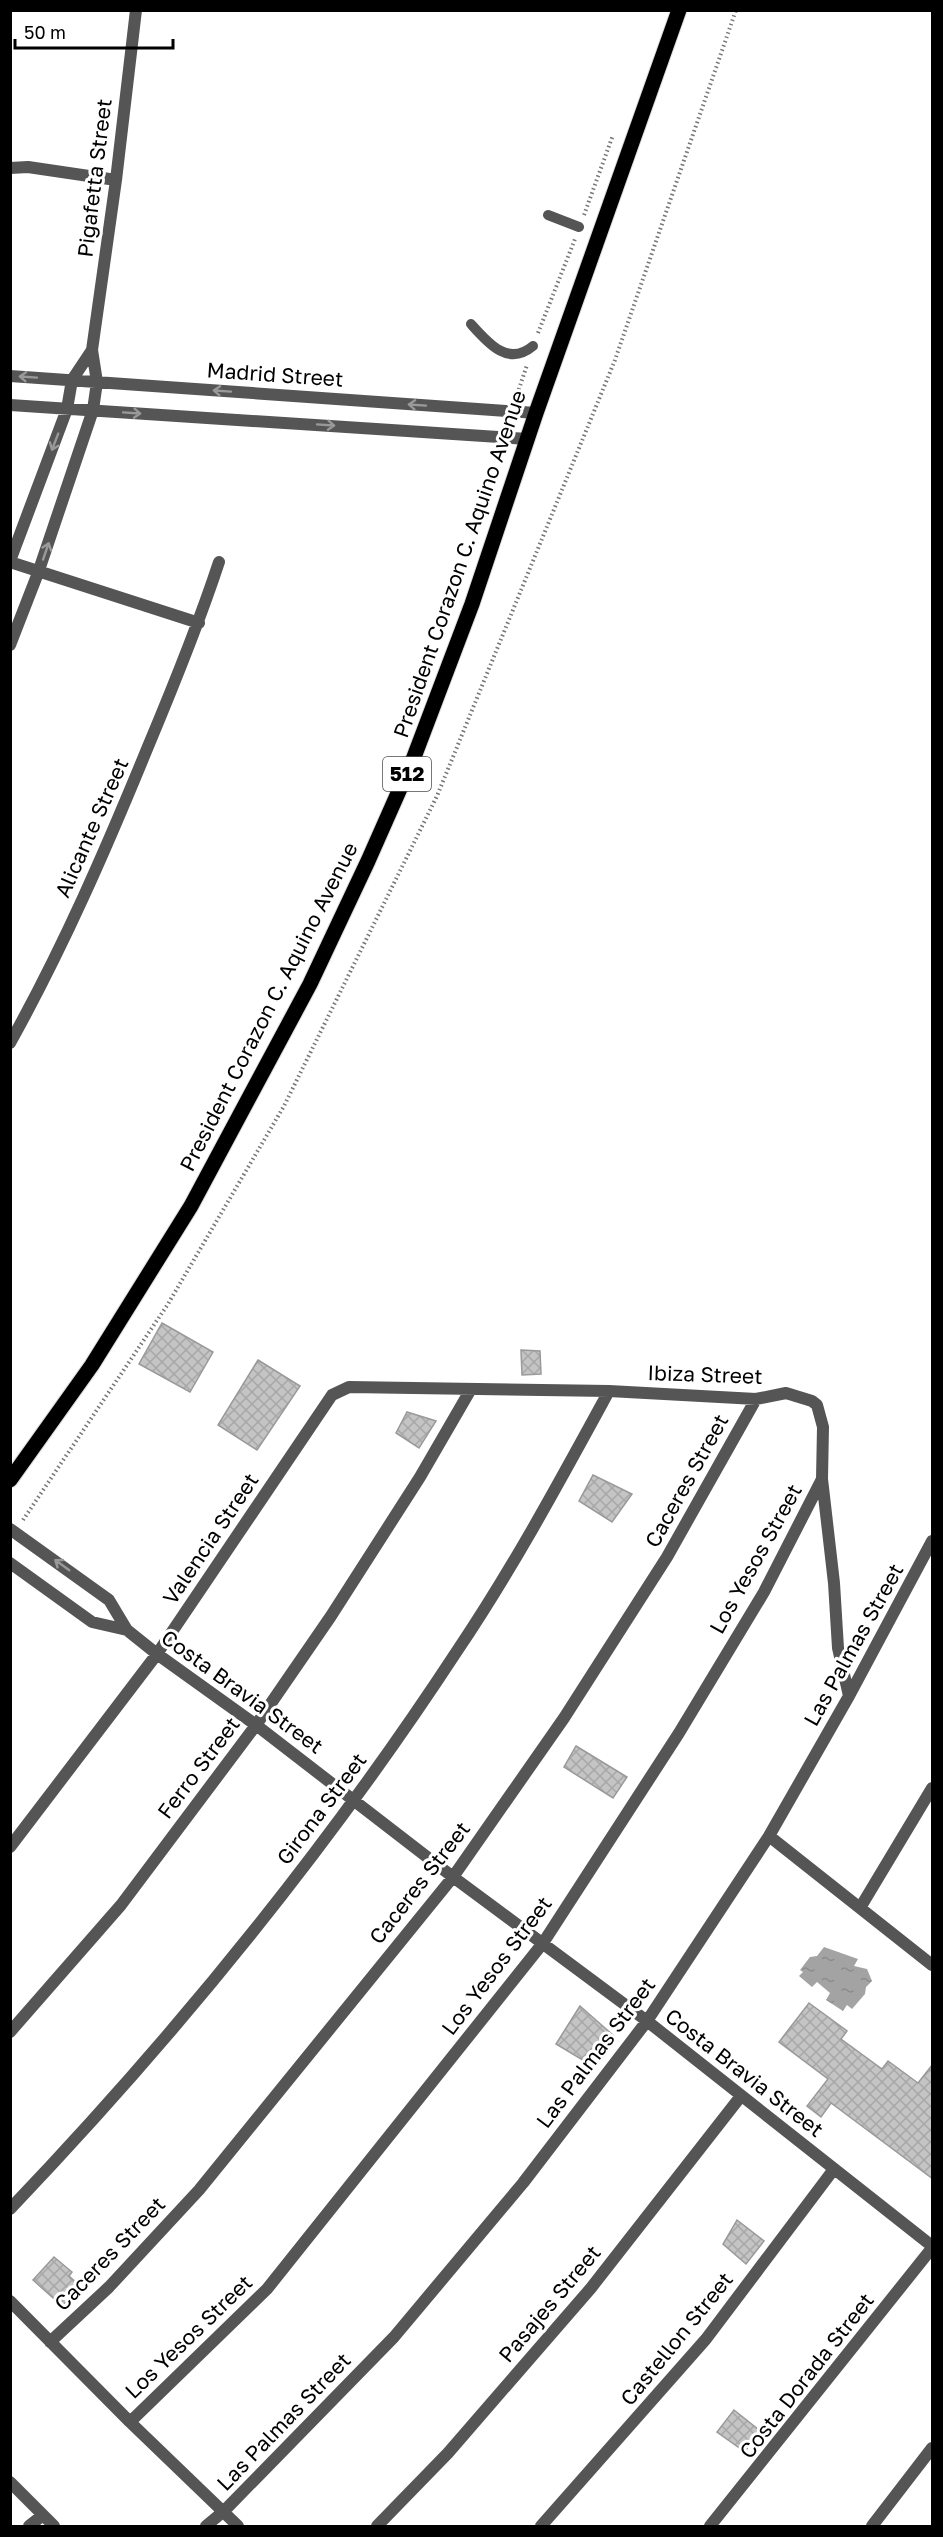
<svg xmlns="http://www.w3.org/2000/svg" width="943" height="2537" viewBox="0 0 943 2537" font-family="'Golos Text',sans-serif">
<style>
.water{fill:url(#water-ripples)}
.building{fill:url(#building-cross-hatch);stroke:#999;stroke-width:1.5}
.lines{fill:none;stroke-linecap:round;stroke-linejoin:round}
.primary-casing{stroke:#dbdbdb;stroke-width:17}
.path{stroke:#777;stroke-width:4;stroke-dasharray:1.5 3;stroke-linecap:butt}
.service{stroke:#555;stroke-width:10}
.minor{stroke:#555;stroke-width:12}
.primary{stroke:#000;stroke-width:15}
.oneway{stroke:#999}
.labels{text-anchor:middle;stroke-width:6;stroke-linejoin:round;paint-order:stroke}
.shield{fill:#fff;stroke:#4c4c4c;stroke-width:1.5}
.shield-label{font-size:20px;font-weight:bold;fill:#000}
.street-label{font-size:21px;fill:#000;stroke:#fff}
</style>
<defs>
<pattern id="water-ripples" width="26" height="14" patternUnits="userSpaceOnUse" patternTransform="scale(1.5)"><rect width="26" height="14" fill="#a3a3a3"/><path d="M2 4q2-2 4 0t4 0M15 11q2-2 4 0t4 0" fill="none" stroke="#8b8b8b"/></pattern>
<pattern id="building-cross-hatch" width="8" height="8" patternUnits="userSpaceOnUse" patternTransform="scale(1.5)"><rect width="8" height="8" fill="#c4c4c4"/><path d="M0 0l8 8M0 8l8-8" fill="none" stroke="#a7a7a7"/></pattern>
</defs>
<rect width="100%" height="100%" fill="#fff"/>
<!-- water -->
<path class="water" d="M824,1947L858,1959L854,1966L867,1969L872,1981L866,1987L865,1994L852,2009L847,2005L843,2011L826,2000L830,1993L817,1982L812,1987L799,1976L803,1972L800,1970L810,1957L817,1956Z"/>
<!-- building -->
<path class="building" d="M162,1323L213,1352L190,1392L139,1364Z
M521,1350L540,1351L541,1374L522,1375Z
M258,1360L300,1386L257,1450L218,1425Z
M407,1412L436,1421L419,1448L396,1433Z
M593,1475L632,1494L612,1522L579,1501Z
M576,1746L627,1777L613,1798L564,1767Z
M809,2003L847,2031L841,2039L882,2069L888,2061L918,2083L933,2064V2179L831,2103L821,2117L807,2106L828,2079L779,2042Z
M580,2006L614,2036L591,2065L556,2044Z
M737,2220L764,2241L746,2264L723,2244Z
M54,2257L72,2272L69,2276L80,2286L62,2306L33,2280Z
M734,2410L759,2430L745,2452L717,2432Z"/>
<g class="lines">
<!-- primary casing -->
<g class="primary-casing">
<path id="primary" d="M10,1480L92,1365L191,1206L310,984L368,861L414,757L472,604L536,413L679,10"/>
</g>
<!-- path -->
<path class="path" d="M584,215L613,135
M538,333L575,239
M516,398L527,365
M23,1520L168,1304L284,1106L437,796L615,360L736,10"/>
<!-- service -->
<path class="service" d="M548,215L579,227
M471,324C488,343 508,367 533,346"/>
<!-- minor -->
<path class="minor" d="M10,168L28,167L116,180
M10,376L536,413
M10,405L528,439
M10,561L67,409L72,380L92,350
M10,562L199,623
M10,645L38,573L93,410L97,382L92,350L116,180L136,10
M10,1043C63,948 106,849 147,749C173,687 198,626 219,562
M10,1529L109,1600L127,1630L157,1654L256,1725L453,1877L647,2021L932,2246
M10,1563L92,1622L127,1630
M769,1836L932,1965
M10,1847L157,1654L332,1395L349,1387L609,1391L756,1399L786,1393L812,1401L817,1405L823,1427L822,1479L834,1583L838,1648L849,1696
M860,1908L932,1788
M10,2032L121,1905L256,1725L331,1616L420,1477L471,1389
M10,2209C175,2036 326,1851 457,1651C513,1568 561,1479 609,1391
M10,2301L130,2422L238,2526
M50,2342L109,2287L199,2190L453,1877L564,1718L667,1557L756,1399
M130,2422L267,2289L543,1943L679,1733L764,1592L822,1479
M10,2482L54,2526
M29,2526L43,2515
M206,2526L224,2511L394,2337L523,2183L647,2021L769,1836L849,1696L932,1541
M377,2526L448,2453L591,2288L741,2096
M541,2526L706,2339L834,2169
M710,2526L932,2248
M872,2526L932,2448"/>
<!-- primary -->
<use href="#primary" class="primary"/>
</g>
<!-- one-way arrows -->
<defs><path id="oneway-shaft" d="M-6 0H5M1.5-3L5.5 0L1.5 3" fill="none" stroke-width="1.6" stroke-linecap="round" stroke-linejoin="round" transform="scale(1.5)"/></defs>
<g class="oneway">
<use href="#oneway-shaft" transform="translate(28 377) rotate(-176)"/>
<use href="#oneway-shaft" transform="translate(222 391) rotate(-176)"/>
<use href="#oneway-shaft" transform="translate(417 405) rotate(-176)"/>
<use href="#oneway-shaft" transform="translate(132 413) rotate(4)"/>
<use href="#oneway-shaft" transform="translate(326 425) rotate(4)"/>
<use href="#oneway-shaft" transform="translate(55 442) rotate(111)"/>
<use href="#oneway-shaft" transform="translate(46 551) rotate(-71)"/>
<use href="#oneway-shaft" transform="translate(62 1565) rotate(-144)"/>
</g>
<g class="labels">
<!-- shield labels -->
<rect class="shield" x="383" y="757" width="48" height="34" rx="4.5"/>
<g class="shield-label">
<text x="407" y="781">512</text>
</g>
<!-- street labels -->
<g class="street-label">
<text transform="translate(95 178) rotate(-83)" y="7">Pigafetta Street</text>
<text transform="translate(275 375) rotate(4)" y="7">Madrid Street</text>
<text transform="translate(460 564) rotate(-71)" y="7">President Corazon C. Aquino Avenue</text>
<text transform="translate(92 828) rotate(-66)" y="7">Alicante Street</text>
<text transform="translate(269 1007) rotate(-63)" y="7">President Corazon C. Aquino Avenue</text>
<text transform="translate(705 1375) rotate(2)" y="7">Ibiza Street</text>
<text transform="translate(687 1481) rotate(-61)" y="7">Caceres Street</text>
<text transform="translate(211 1539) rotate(-56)" y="7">Valencia Street</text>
<text transform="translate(756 1559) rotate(-61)" y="7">Los Yesos Street</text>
<text transform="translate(854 1645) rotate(-61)" y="7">Las Palmas Street</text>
<text transform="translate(242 1692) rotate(36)" y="7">Costa Bravia Street</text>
<text transform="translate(199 1768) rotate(-53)" y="7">Ferro Street</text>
<text transform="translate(322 1809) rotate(-53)" y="7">Girona Street</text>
<text transform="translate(420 1883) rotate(-52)" y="7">Caceres Street</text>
<text transform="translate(497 1966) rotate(-53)" y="7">Los Yesos Street</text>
<text transform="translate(596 2053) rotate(-53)" y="7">Las Palmas Street</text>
<text transform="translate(744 2073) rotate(38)" y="7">Costa Bravia Street</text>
<text transform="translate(110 2254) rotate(-46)" y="7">Caceres Street</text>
<text transform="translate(550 2304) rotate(-50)" y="7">Pasajes Street</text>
<text transform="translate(189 2337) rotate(-44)" y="7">Los Yesos Street</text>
<text transform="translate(677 2339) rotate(-51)" y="7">Castellon Street</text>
<text transform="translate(807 2376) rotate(-52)" y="7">Costa Dorada Street</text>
<text transform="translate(284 2422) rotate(-46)" y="7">Las Palmas Street</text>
</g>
</g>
<!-- border -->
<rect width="943" height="2537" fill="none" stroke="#000000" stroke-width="24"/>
<!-- scale -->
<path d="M15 39v9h158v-9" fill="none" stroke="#000000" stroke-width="3"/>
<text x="24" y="39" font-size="18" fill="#000000" stroke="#ffffff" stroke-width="4.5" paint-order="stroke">50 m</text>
</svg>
